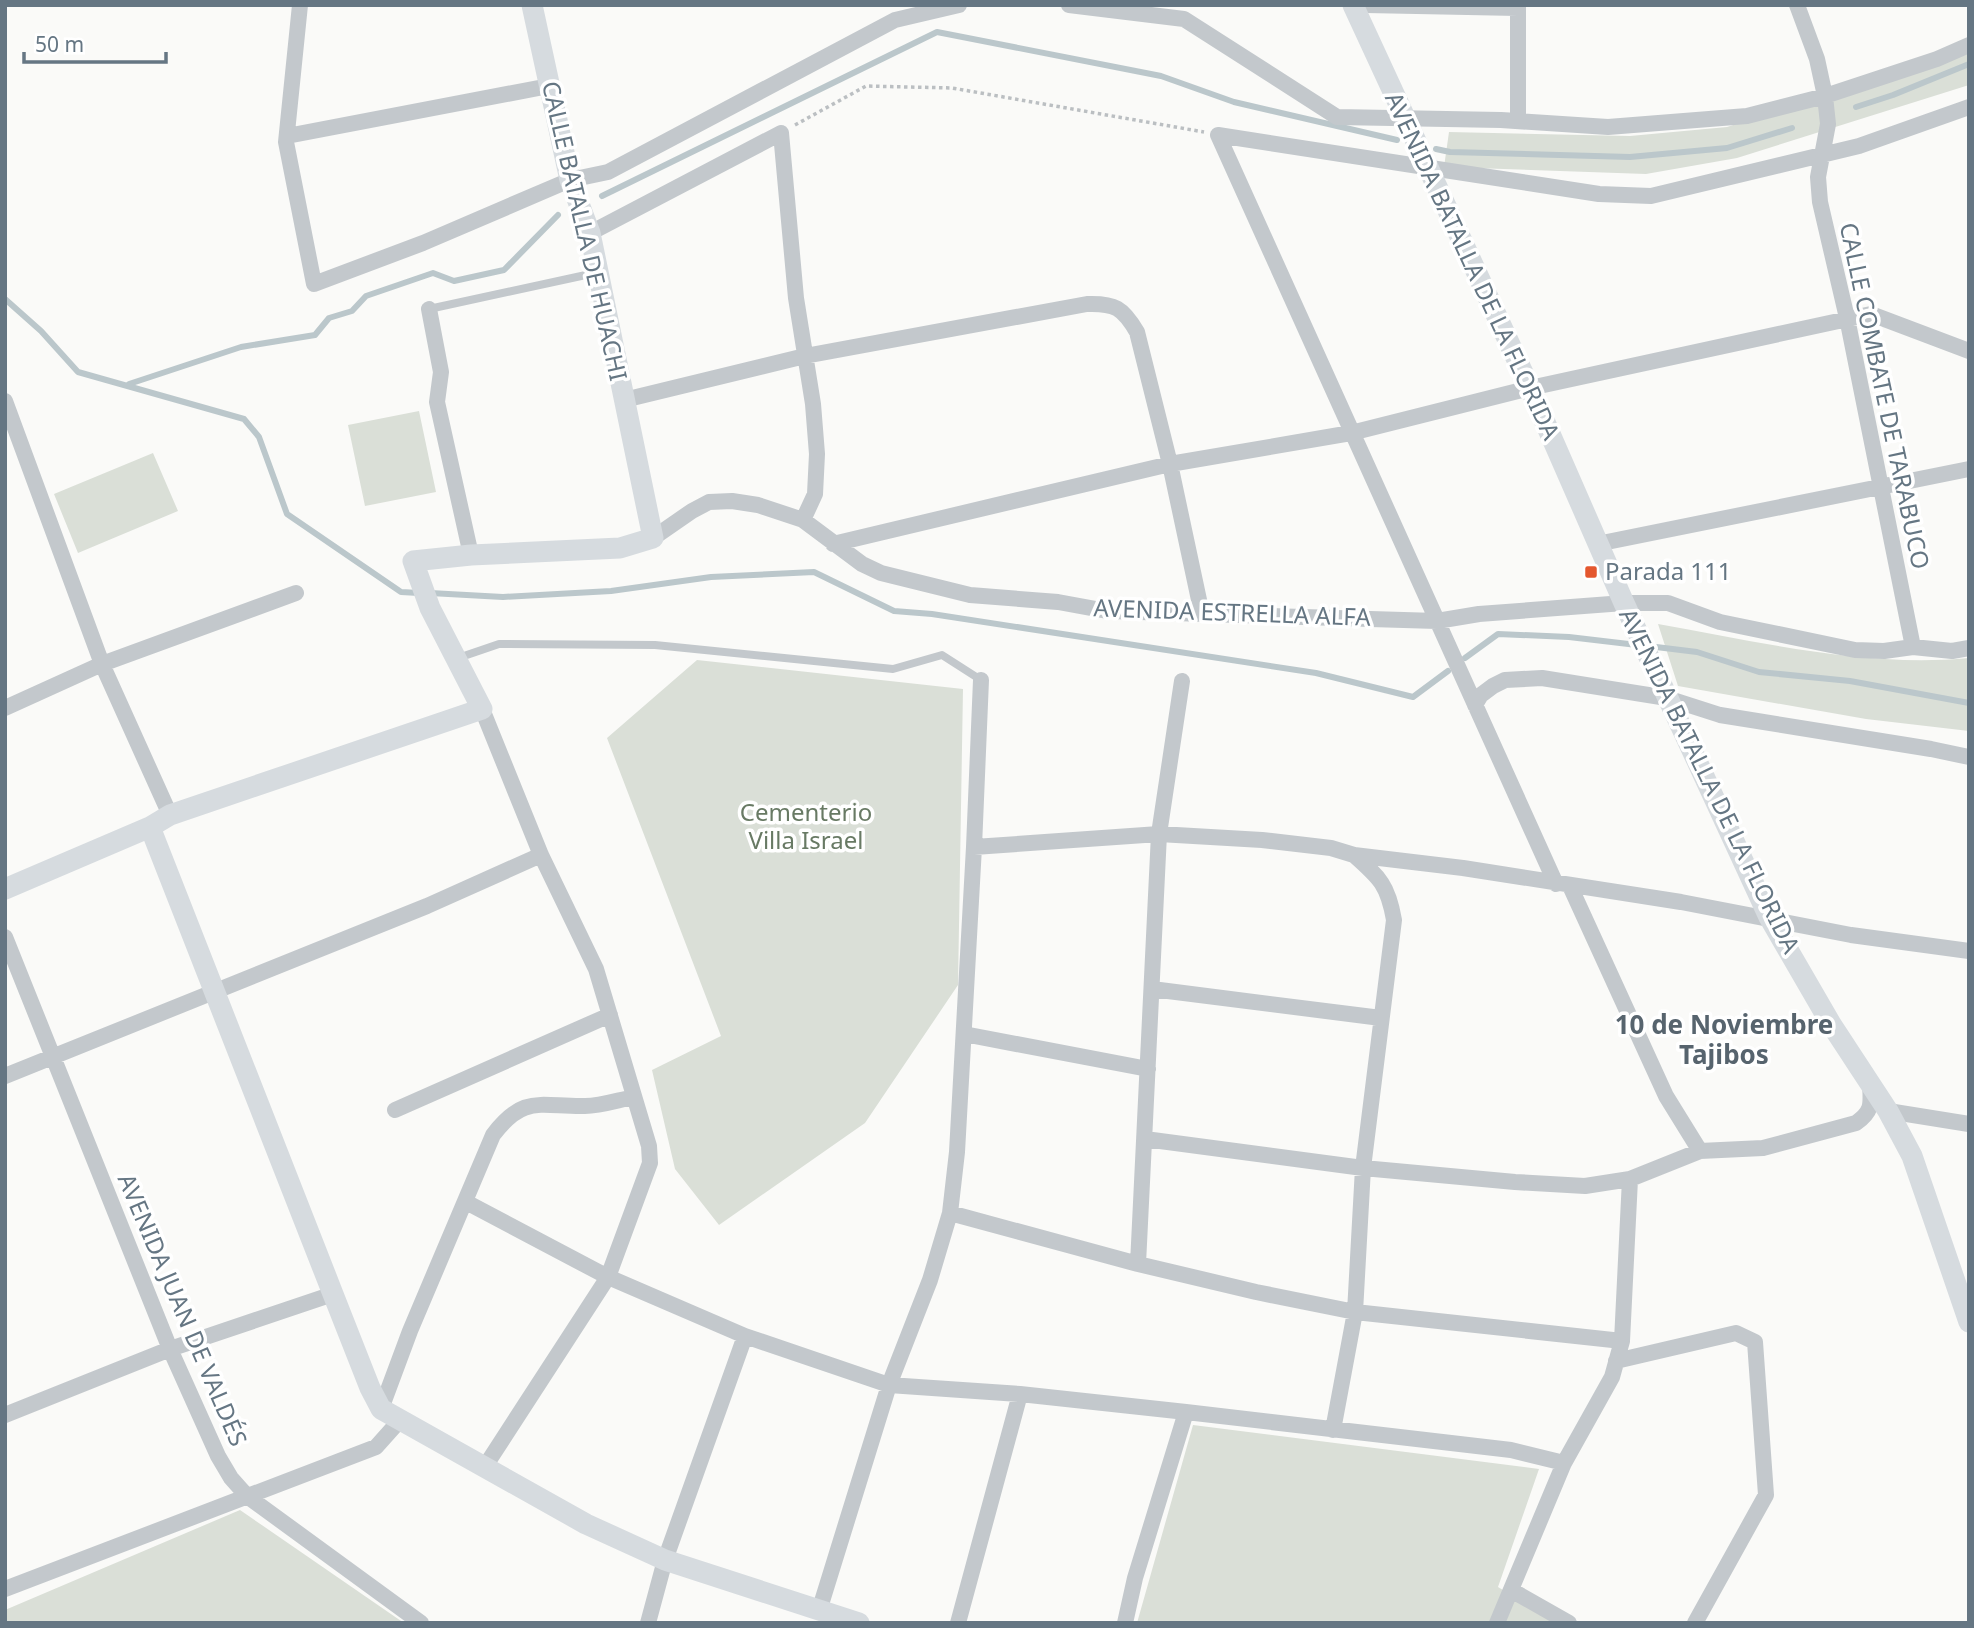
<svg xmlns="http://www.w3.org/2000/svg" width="1974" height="1628" viewBox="0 0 1974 1628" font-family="'Noto Sans',sans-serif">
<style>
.green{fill:#dadfd7}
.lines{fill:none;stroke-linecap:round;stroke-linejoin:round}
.stream{stroke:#bbc7cb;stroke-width:6}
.path{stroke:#bbbfc2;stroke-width:3.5;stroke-dasharray:3.5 3.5;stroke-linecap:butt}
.lane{stroke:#c3c8cc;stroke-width:8}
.street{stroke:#c3c8cc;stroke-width:16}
.secondary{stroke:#d6dbdf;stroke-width:21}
.poi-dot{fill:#e4572e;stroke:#fff;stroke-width:2.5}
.labels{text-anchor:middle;stroke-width:7;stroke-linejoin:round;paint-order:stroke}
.street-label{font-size:24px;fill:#657683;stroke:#fff}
.poi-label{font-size:24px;fill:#657683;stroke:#fff;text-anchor:start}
.park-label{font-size:24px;fill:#687a64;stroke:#fff}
.neighbourhood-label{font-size:26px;font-weight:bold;fill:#57646e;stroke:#fff}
</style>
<rect width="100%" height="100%" fill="#fafaf8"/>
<!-- green -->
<path class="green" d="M1969,39V85L1737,158L1646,174L1444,167L1449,132L1630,136L1727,127L1892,74Z
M419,411L436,492L365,506L348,425Z
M153,453L178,511L78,553L54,494Z
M1658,624C1760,642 1865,668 1969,658V731L1866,719L1678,686Z
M697,660L963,689L958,985L865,1123L719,1225L675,1169L652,1070L721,1036L607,738Z
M1193,1425L1539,1469L1498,1587L1557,1623H1137Z
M240,1510L404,1623H5V1610Z"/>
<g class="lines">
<!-- stream -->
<path class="stream" d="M1856,107L1893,95L1969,64
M1436,149L1450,152L1630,157L1727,148L1792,128
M602,196L937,32L1161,76L1234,102L1397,140
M5,299L41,331L78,372L244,419L259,437L287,514L401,592L419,593
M129,384L241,347L315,335L329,318L352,311L366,296L433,273L454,281L504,270L558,215
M430,593L503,597L611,591L711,577L814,572L894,611L932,614L1316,673L1413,697L1448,671
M1648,646L1697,652L1759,672L1850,681L1969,703
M1465,658L1498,634L1569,637L1637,645"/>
<!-- path -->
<path class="path" d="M795,125L866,86L952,88L1204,132"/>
<!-- lane -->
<path class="lane" d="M429,309L595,273
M458,658L499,644L655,645L893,669L942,655L981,680"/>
<!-- street -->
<path class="street" d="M300,5L286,142L314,284L423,243L570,180L608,172L895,20L959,5
M1069,5L1184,19L1337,117L1501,120L1608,127L1747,116L1825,96L1937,59L1969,45
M1366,5L1518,8
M1797,5L1817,59L1825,96L1828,124L1818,177L1820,202L1847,318L1913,647
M1518,121V5
M1218,135L1556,884
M1218,135L1599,194L1651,196L1859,146L1969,107
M287,136L549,86
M590,233L781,133L796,298L813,404L817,454L815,494L803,520
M429,309L441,372L437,402L471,555
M624,400L805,356L1087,304C1115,303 1123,308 1137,332L1170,464L1202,614
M5,401L102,664L170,815
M653,538L692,511L709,502L732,501L758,505L803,520L862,564L881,573L970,595L1058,602L1107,611L1437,621L1479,614L1624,603H1668L1720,622L1855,650L1884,651L1913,647L1952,651L1969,648
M833,544L1170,464L1351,433L1530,388L1871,314L1969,351
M1597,544L1969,469
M1475,705L1481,695L1493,686L1505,680L1542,678L1667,698L1720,715L1931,749L1969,757
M5,708L102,664L296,593
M482,709L541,855L596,969L649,1146L650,1163L608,1277L484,1468
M974,847L1159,834L1262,840L1331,848L1354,855L1463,868L1681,902L1851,935L1969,951
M1570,886L1666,1096L1700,1151
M5,937L170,1349L218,1456L231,1478L247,1496L421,1623
M1152,989L1381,1018
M964,1034L1148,1069
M5,1076L427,906L541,855
M395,1110L610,1015
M1888,1111L1969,1124
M1145,1139L1363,1168L1515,1182L1585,1186L1630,1179L1700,1151L1763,1148L1856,1123C1873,1111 1871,1104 1870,1084
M466,1202L608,1277L745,1336L889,1385L1020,1394L1186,1412L1511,1450L1564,1463
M950,1213L1138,1264L1256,1292L1355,1312L1622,1341
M1138,1264L1159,834L1182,681
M1616,1361L1736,1333L1755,1342L1766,1495L1695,1623
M381,1409L410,1331L493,1135C524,1094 540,1107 585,1106C601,1106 618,1100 634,1097
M5,1415L170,1349L333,1294
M1333,1430L1355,1312L1363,1168L1394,920C1388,885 1380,878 1354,855
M5,1589L376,1447L401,1419
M1511,1590L1569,1623
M819,1611L889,1385L930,1280L950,1213L957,1152L974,847L981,680
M648,1623L665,1560L745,1336
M958,1623L1020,1394
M1125,1623L1135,1578L1186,1412
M1497,1623L1564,1463L1612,1377L1622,1341L1630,1179"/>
<!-- secondary -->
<path class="secondary" d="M1353,5L1530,388L1624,603L1769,917L1831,1024L1888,1111L1912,1156L1969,1322
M150,827L333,1294L370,1388L381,1409L586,1524L665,1560L859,1623
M5,889L150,827L170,815L482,709L430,608L413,561L471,555L620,548L653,538L590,233L570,180L532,5"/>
</g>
<!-- markers -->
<rect class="poi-dot" x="1584" y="565" width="14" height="14" rx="3.5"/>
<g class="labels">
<!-- street labels -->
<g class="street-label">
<text transform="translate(584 231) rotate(77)" y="8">CALLE BATALLA DE HUACHI</text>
<text transform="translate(1472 266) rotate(65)" y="8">AVENIDA BATALLA DE LA FLORIDA</text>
<text transform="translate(1884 396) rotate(78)" y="8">CALLE COMBATE DE TARABUCO</text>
<text transform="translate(1232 613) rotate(2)" y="8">AVENIDA ESTRELLA ALFA</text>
<text transform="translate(1709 781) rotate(64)" y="8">AVENIDA BATALLA DE LA FLORIDA</text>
<text transform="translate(182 1310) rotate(67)" y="8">AVENIDA JUAN DE VALDÉS</text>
</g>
<!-- poi labels -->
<g class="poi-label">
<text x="1605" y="580">Parada 111</text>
</g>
<!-- park labels -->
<g class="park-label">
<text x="806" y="821">Cementerio<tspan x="806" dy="28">Villa Israel</tspan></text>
</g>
<!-- neighbourhood labels -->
<g class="neighbourhood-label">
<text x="1724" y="1034">10 de Noviembre<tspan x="1724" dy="30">Tajibos</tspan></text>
</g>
</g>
<!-- border -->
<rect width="1974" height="1628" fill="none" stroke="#657683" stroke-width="14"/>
<!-- scale -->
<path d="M24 52v10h142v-10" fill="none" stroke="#657683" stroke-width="3.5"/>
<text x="35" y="52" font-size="21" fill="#657683" stroke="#ffffff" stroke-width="5" paint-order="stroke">50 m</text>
</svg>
